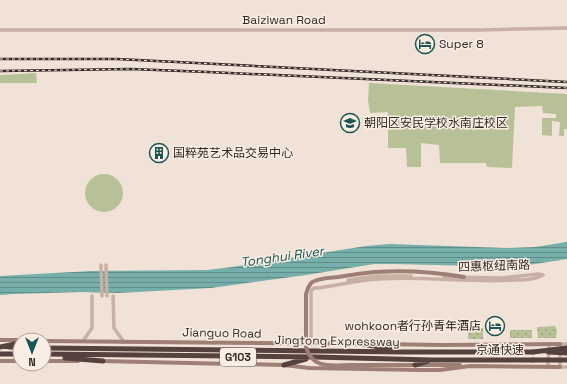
<svg xmlns="http://www.w3.org/2000/svg" width="567" height="384" viewBox="0 0 567 384" font-family="'Space Grotesk','Noto Sans SC',sans-serif">
<style>
.green{fill:#b8c098}
.garden{fill:url(#garden-dots)}
.water{fill:url(#water-rules)}
.lines{fill:none;stroke-linecap:round;stroke-linejoin:round}
.tertiary{stroke:#c9b0a4;stroke-width:3.5}
.secondary{stroke:#9d7f75;stroke-width:4}
.motorway{stroke:#55413d;stroke-width:5}
.rail-casing{stroke:#342826;stroke-width:2.5}
.rail{stroke:#f9ede4;stroke-width:1;stroke-dasharray:3;stroke-linecap:butt}
.secondary-bridge{stroke:#9d7f75;stroke-width:4}
.motorway-bridge{stroke:#55413d;stroke-width:5}
.labels{text-anchor:middle;stroke-width:3;stroke-linejoin:round;paint-order:stroke}
.shield{fill:#f9ede4;stroke:#6f635f;stroke-width:1}
.shield-label{font-size:11px;font-weight:bold;fill:#342826}
.street-label{font-size:12px;fill:#342826;stroke:#f9ede4}
.poi-label{font-size:12px;fill:#342826;stroke:#f9ede4;text-anchor:start}
.water-label{font-size:13px;font-style:italic;fill:#1b5653;stroke:#f9ede4}
</style>
<defs>
<pattern id="garden-dots" width="8" height="8" patternUnits="userSpaceOnUse"><rect width="8" height="8" fill="#b8c098"/><path d="M2 2h.1M6 6h.1" fill="none" stroke="#969c7c" stroke-width="1.8" stroke-linecap="round"/></pattern>
<pattern id="water-rules" width="6" height="5" patternUnits="userSpaceOnUse"><rect width="6" height="5" fill="#76afaa"/><path d="M0 2.5h6" fill="none" stroke="#628e8a"/></pattern>
</defs>
<rect width="100%" height="100%" fill="#f1e2d8"/>
<!-- green -->
<path class="green" d="M36,73L37,83H0V75Z
M369,83L567,94V129H564V136H559L560,122L552,121V136L542,135V118H556V114L543,113L542,106L515,107L512,168L487,167L486,163H440L439,145L421,143V167H407L406,148H388V112L370,113L368,100Z
M85 193a19 19 0 1 1 38 0a19 19 0 1 1-38 0Z"/>
<!-- garden -->
<path class="garden" d="M555,326L557,330L556,338H538L537,327Z
M468,327L483,328V339H468Z
M510,330H532V338H510Z"/>
<!-- water -->
<path class="water" d="M567,242V259L516,267L393,264H374L306,275L211,288L118,293L82,292L14,294L0,295V276L91,271L207,270L232,267L366,246L389,244L506,248L535,247Z"/>
<g class="lines">
<!-- tertiary -->
<path class="tertiary" d="M0,30H480L567,28
M101,265L102,296
M106,265L107,296
M444,277L501,278L538,274L543,275
M348,280L376,276H411
M314,288H319C339,285 359,280 379,279C425,276 470,283 516,280C524,280 535,280 543,275
M113,296L114,328L124,342
M83,341L92,328V296
M311,344V291L314,288
M567,344H560V367H567
M548,367L549,344"/>
<!-- secondary -->
<path class="secondary" d="M0,340H20
M44,341L146,342L378,344L441,345L560,344
M0,361H20
M44,361H78
M100,361L284,365L309,368L421,370H440L470,366L560,367
M352,365H460"/>
<!-- motorway -->
<path class="motorway" d="M363,344L390,349
M0,347L20,343
M9,347H20
M44,348L405,352H533
M0,354H20
M44,354L315,357L432,360H533
M65,358L103,361
M284,365L306,359
M415,365L428,361"/>
<!-- rail casing -->
<g class="rail-casing">
<path id="rail" d="M0,59H117L567,82
M0,71L131,69L208,72L567,88"/>
</g>
<!-- rail -->
<use href="#rail" class="rail"/>
<!-- secondary-bridge -->
<path class="secondary-bridge" d="M352,365C333,365 312,370 306,347V294C307,290 308,287 311,283C317,278 330,278 338,277C350,275 362,273 375,272C404,270 435,272 464,277"/>
<!-- motorway-bridge -->
<path class="motorway-bridge" d="M533,352L567,348
M548,352L567,353
M533,360H567"/>
</g>
<!-- icons -->
<defs>
<g id="hotel-ring" transform="scale(1)"><circle r="9.5" fill="#f9ede4" stroke="#1b5653" stroke-width="1.5"/><path d="M-6-4.5h1.5V1H6V5H4.5V3h-9V5H-6ZM-4 0a1.8 1.8 0 1 1 3.6 0ZM.5 0V-2.5h3Q6-2.5 6 0Z" fill="#1b5653"/></g>
<g id="school-ring" transform="scale(1)"><circle r="9.5" fill="#f9ede4" stroke="#1b5653" stroke-width="1.5"/><path d="M0-5L7-2L0 1L-7-2ZM-4 1L0 2.5L4 1V4Q0 6-4 4Z" fill="#1b5653"/></g>
<g id="building-ring" transform="scale(1)"><circle r="9.5" fill="#f9ede4" stroke="#1b5653" stroke-width="1.5"/><path d="M-4-6H4V6H1V3H-1V6H-4ZM-2.5-4.3h1.7v1.8h-1.7ZM.8-4.3h1.7v1.8H.8ZM-2.5-1h1.7V.8h-1.7ZM.8-1h1.7V.8H.8Z" fill="#1b5653"/></g>
</defs>
<g fill-rule="evenodd">
<use href="#hotel-ring" x="425" y="44"/>
<use href="#school-ring" x="350" y="123"/>
<use href="#building-ring" x="159" y="153"/>
<use href="#hotel-ring" x="495" y="326"/>
</g>
<g class="labels">
<!-- shield labels -->
<rect class="shield" x="220" y="348" width="36" height="18" rx="3"/>
<g class="shield-label">
<text x="238" y="361">G103</text>
</g>
<!-- street labels -->
<g class="street-label">
<text x="284" y="24">Baiziwan Road</text>
<text transform="translate(494 266) rotate(-2)" y="4">四惠枢纽南路</text>
<text transform="translate(222 333) rotate(1)" y="4">Jianguo Road</text>
<text transform="translate(337 341) rotate(1)" y="4">Jingtong Expressway</text>
<text x="500" y="354">京通快速</text>
</g>
<!-- poi labels -->
<g class="poi-label">
<text x="439" y="48">Super 8</text>
<text x="364" y="127">朝阳区安民学校水南庄校区</text>
<text x="173" y="157">国粹苑艺术品交易中心</text>
<text x="481" y="330" text-anchor="end">wohkoon者行孙青年酒店</text>
</g>
<!-- water labels -->
<g class="water-label">
<text transform="translate(282 256) rotate(-8)" y="5">Tonghui River</text>
</g>
</g>
<!-- north arrow -->
<g transform="translate(32 352) rotate(180)"><circle r="19" fill="#f9ede4" stroke="#aa9e98"/>
<path d="M0-3L7 15L0 10L-7 15Z" fill="#1b5653"/>
<text y="-6" font-size="11" font-weight="bold" text-anchor="middle" fill="#342826">N</text>
</g>
</svg>
